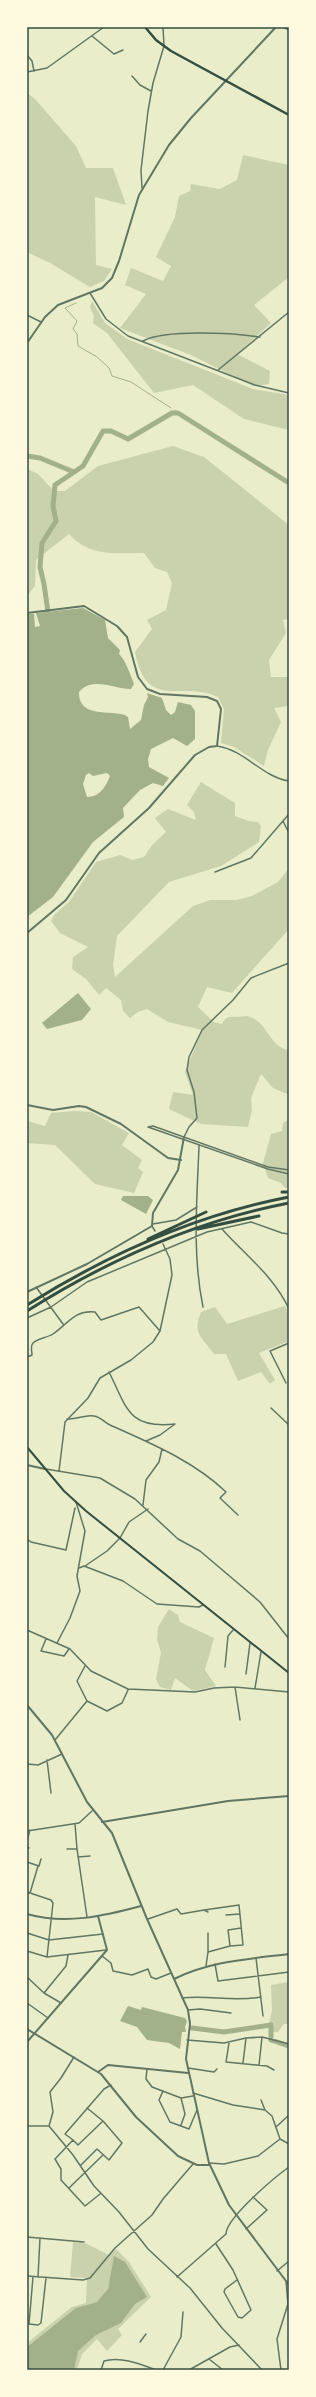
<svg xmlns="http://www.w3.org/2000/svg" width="316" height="2397" viewBox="0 0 316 2397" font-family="Lato,sans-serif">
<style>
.green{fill:#cad2ad}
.water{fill:#a3b18a;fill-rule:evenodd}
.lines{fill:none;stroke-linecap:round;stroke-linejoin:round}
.stream{stroke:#a3b18a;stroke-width:1}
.river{stroke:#a3b18a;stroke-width:5}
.minor{stroke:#617663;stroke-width:1.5}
.tertiary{stroke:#617663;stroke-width:2}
.secondary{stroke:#344e41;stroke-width:2}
.primary{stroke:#344e41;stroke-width:2.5}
.motorway{stroke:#344e41;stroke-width:3}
.neatline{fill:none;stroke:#344e41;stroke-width:1.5}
</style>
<rect width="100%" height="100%" fill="#e9edc9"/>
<!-- green -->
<path class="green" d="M27,93L35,99L76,146L86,168H113L126,205L95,197L96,265L112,269L104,281L90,287L50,263L27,252Z
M243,155L289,165V277L254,305L271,323L237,354L270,371L269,384L253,386L191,355L120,328L146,294L125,285L131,268L163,281L171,266L156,257L175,217L179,196L190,191L191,184L220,189L237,180Z
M92,301L105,323L127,339L253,389L289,395V430L244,419L193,385L154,393L107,333L93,323L94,317L90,307Z
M173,446L204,457L289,525V619L283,620L286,633L269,660L271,677H289V706L274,708L281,722L268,750L264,766L234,747L221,743L224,709L218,697C179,680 147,712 135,652L152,629L147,620L166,610L172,583L167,572L155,568L144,553C116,553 89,557 69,534L36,560L35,586L27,596V469L38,474L54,491H65L98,466Z
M201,782L235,803V816L249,821L258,822L261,826L259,842L221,866L169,882L117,936L113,965L115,977L193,906L210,900H237L252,896L278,882L289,868V929L232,993L207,987L198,1007L214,1022L222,1024C225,1017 230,1016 237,1017C241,1017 246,1015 250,1017C268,1023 270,1048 289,1050V1095L273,1088L261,1074L251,1098L252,1110L248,1127L201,1124L169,1109L173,1092L193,1095L185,1072L202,1030L168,1022L147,1009L138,1012L130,1018L123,1011L121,1000L106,988L99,995L86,979L72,969L73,957L88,947L60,933L51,921L54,915L69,902L96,862L120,855L132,860L144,857L152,845L166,832L155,818L168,809L196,820L194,812L187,805Z
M74,1111L91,1112L129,1133L122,1145L142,1160L138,1168L143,1172L134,1193L95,1184L55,1145L27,1143V1121L45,1126L51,1113Z
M289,1119V1188H285L281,1183L268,1178L263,1163L271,1134L282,1131L283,1123Z
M285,1306L289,1313V1341L259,1353L275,1380L270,1384L261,1372L238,1381L226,1354H214C202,1337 192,1334 201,1312L215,1307L227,1324Z
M169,1609L178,1615L180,1622L214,1638L205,1670L216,1686L193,1691L175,1678L171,1690L160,1687L156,1679L161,1653L157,1639L158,1627Z
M289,1982V2024H284L278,2032H272L273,2024H269L272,2010L271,1985Z
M73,2242L85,2243L109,2255L116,2249L129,2262L151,2297L118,2329L122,2335L107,2351L97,2339L82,2354L77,2370H27V2343L72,2307L86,2303L87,2278L70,2277Z"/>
<!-- water -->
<path class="water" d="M83,608L105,620L108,638L120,650L119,654C125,659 131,676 134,684L131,689C114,689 92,676 79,692C78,718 110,710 125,715L128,717L130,729L141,720L144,705L148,697L147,693L162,698L166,710L171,715L175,712L178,702L191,705L195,711V739L187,746L173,738L151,749L148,759L149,767L169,778L163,786L153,783L140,790L123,808L124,817L93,842L53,897L27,917V614H34L35,627L40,626L36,613ZM89,773L93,776L107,773L110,776C106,786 100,797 87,797L83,784L86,775Z
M78,993L91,1009L82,1020L47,1029L42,1023Z
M123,1196H148L153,1200L146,1214L121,1200Z
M128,2006L141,2010L142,2007L185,2018L187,2021L185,2027L186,2032H182L180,2049L169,2043L147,2040L137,2027L120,2021Z
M114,2256L125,2262L147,2297L135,2304L121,2323L96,2335L78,2351L74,2370H27V2347L76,2308L97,2302L108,2289Z"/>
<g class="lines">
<!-- stream -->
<path class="stream" d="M76,303L65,308L77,321L73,329L77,334L78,346L97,357L109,368L112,376L131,382L171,408
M175,410L178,413"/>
<!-- river -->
<path class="river" d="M27,456L40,458L74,472
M48,612L44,584L40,567L42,543L56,521L53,506L55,485L83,466L103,431H111L128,439L172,413H178L289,483
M192,2028L224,2032L271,2025V2037
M271,2040L289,2046"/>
<!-- minor -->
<path class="minor" d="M283,27L289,30
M92,36L114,54L123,50
M27,55L32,61L34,71
M27,72L47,68L104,27
M132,76L140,85L151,91
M142,188L141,170L148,111L153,83L164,46L163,27
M90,293L106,319L128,336L255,385L289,393
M27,315L41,322
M143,341C165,329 234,333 260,337
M218,370L289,312
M217,746C245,750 262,777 289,781
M283,821L289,833
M215,872L251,858L289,814
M148,1127L268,1169L289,1174
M148,1127L153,1126L268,1167L289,1170
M184,1137L189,1127L197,1118L194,1092L187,1070L189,1057L202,1030L233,1000L251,978L289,963
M199,1146C197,1200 192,1254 203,1307
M153,1224L176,1220L197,1207
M152,1226L155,1231
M222,1229C245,1255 274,1276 289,1309
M36,1287L63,1324
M27,1318L51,1307L87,1282L207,1232L251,1222L282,1233L289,1234
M27,1357L32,1355C32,1351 30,1346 33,1343C38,1338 47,1338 53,1334C69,1323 74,1310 95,1312L101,1320L139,1307L160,1331
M109,1372C127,1408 128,1429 175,1424
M286,1383L270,1351L289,1343
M271,1408L289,1425
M67,1419C77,1420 85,1414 94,1416C101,1417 104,1422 110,1425C150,1443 194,1461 226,1492L220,1498L238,1515
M146,1441L160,1435L175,1424
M46,1469L100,1478L135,1499L178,1539L200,1551L260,1602L289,1639
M59,1471L65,1422L88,1398L100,1378L131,1360L153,1342L160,1331L172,1275L170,1259L163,1244
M143,1505L146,1480L159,1462L162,1449
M27,1539L31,1542L66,1550L75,1508
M85,1566L107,1551L120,1538L129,1522L148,1509
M79,1568L84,1566L123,1581L157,1604L199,1607L203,1605
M27,1630L70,1649L91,1671L128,1689L195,1692L214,1688L235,1687L289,1692
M46,1639L41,1651L64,1656L69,1649
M57,1643L70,1618L80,1591L77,1576L85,1531L76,1502
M85,1666L77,1681L87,1701
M225,1667L228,1636L233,1630
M246,1674L250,1643
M235,1687L240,1720
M255,1688L261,1652
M55,1740L87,1701L107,1711L122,1703L128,1690
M47,1760L51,1793
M27,1764L38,1765L62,1754
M75,1824L77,1849L87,1917
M27,1831L79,1823L92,1811
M27,1841L30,1830
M27,1847L29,1848
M67,1849H77
M78,1857L90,1856
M27,1862L39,1866L41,1859
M27,1892L51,1900L53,1903L47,1957
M30,1893L38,1866
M204,1910L239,1905L243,1945L230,1946L208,1952L206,1966
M226,1915L240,1914
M148,1919L177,1909L181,1914L204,1910L208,1912
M27,1933L49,1940L103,1934
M208,1933V1952
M230,1946L228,1930L241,1928
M27,1951L47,1957L106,1950
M102,1956L111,1963L113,1971L132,1975L148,1969L151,1977L156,1979L171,1973
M256,1958L263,2016
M215,1964L218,1981L289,1972
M27,1977L44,1993L61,2003
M44,1993L66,1966L68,1955
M182,1998C208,1995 235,2002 261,1997
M27,2003L48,2018
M188,2010L200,2009L231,2013
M187,2040L224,2043L246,2038L262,2037L289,2044
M229,2043L226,2062L267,2066L274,2070
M243,2063L246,2038
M259,2065L262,2037
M188,2068L214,2072L217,2069
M147,2069L146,2079L152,2087L181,2098L193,2096
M163,2091L159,2100L170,2122L189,2129L197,2110
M193,2093L233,2105L265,2110L272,2116L280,2139
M261,2100L265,2110
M181,2125L185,2114L181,2098
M27,2126H49L73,2155L94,2186L119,2212L148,2249L190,2288L222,2328L262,2370
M49,2126L53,2112L50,2092L61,2078L74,2057
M276,2127L289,2115
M280,2139L289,2144
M73,2140L78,2145L103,2121
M209,2163L224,2164L258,2156L280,2139
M81,2165L97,2149L109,2160L122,2143L103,2121L87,2108
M69,2188L103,2155
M100,2194L85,2206L61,2180V2169L55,2159L73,2140L65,2134L104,2089L111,2085
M246,2229L267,2210L253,2197
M289,2231V2230
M27,2237L84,2242
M216,2244L233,2270L251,2310L242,2318L238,2317L224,2292L225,2289L237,2280
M277,2271L289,2261
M27,2276L83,2280L90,2278L115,2248L152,2215L163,2199L193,2164
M33,2277L29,2324L38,2325L41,2323L46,2278
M38,2277L40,2238
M177,2277L226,2234C226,2218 275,2177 289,2167
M140,2342L146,2334
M209,2359L223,2370
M101,2370L104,2361C121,2356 140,2364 156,2370
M163,2370L181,2337L183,2312
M189,2370L230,2347L239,2345
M281,2370L277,2339L288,2304L286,2281"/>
<!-- tertiary -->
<path class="tertiary" d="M27,343L45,317L58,305L102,288L112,278L119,261L139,195L169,145L191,118L276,27
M27,613L84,606L117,626L127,637L138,677L147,689L160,694L207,697L217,701L221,709L217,746L209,747L195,755L149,808L99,853L66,900L27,933
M27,1105L53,1110L79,1106L86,1107L121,1124L168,1158L181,1160
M27,1292L87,1264L152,1226L153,1213L178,1170L184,1137
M27,1465L45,1469
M27,1705L52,1735L87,1802L112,1833L147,1919L188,2010L190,2024L186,2059L209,2163L229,2205L289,2285
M102,1822L228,1801L289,1796
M27,1914C65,1925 104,1916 141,1906
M174,1979C210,1961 249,1959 289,1954
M27,2029L101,2074L136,2117L178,2156L197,2165H210
M27,2042L107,1950L98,1916
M98,2072L108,2065L188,2073"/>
<!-- secondary -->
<path class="secondary" d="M27,1447L64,1491L86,1511L289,1673"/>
<!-- primary -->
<path class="primary" d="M145,27L156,40L171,51L289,115"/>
<!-- motorway -->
<path class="motorway" d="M282,1192H289
M198,1229L259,1216
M148,1239L206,1212
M27,1305C107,1255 195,1215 289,1197
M27,1311C108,1260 195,1221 289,1203"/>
</g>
<!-- border -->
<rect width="316" height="2397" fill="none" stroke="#fefae0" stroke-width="56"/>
<rect x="28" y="28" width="260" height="2341" class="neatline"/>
</svg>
